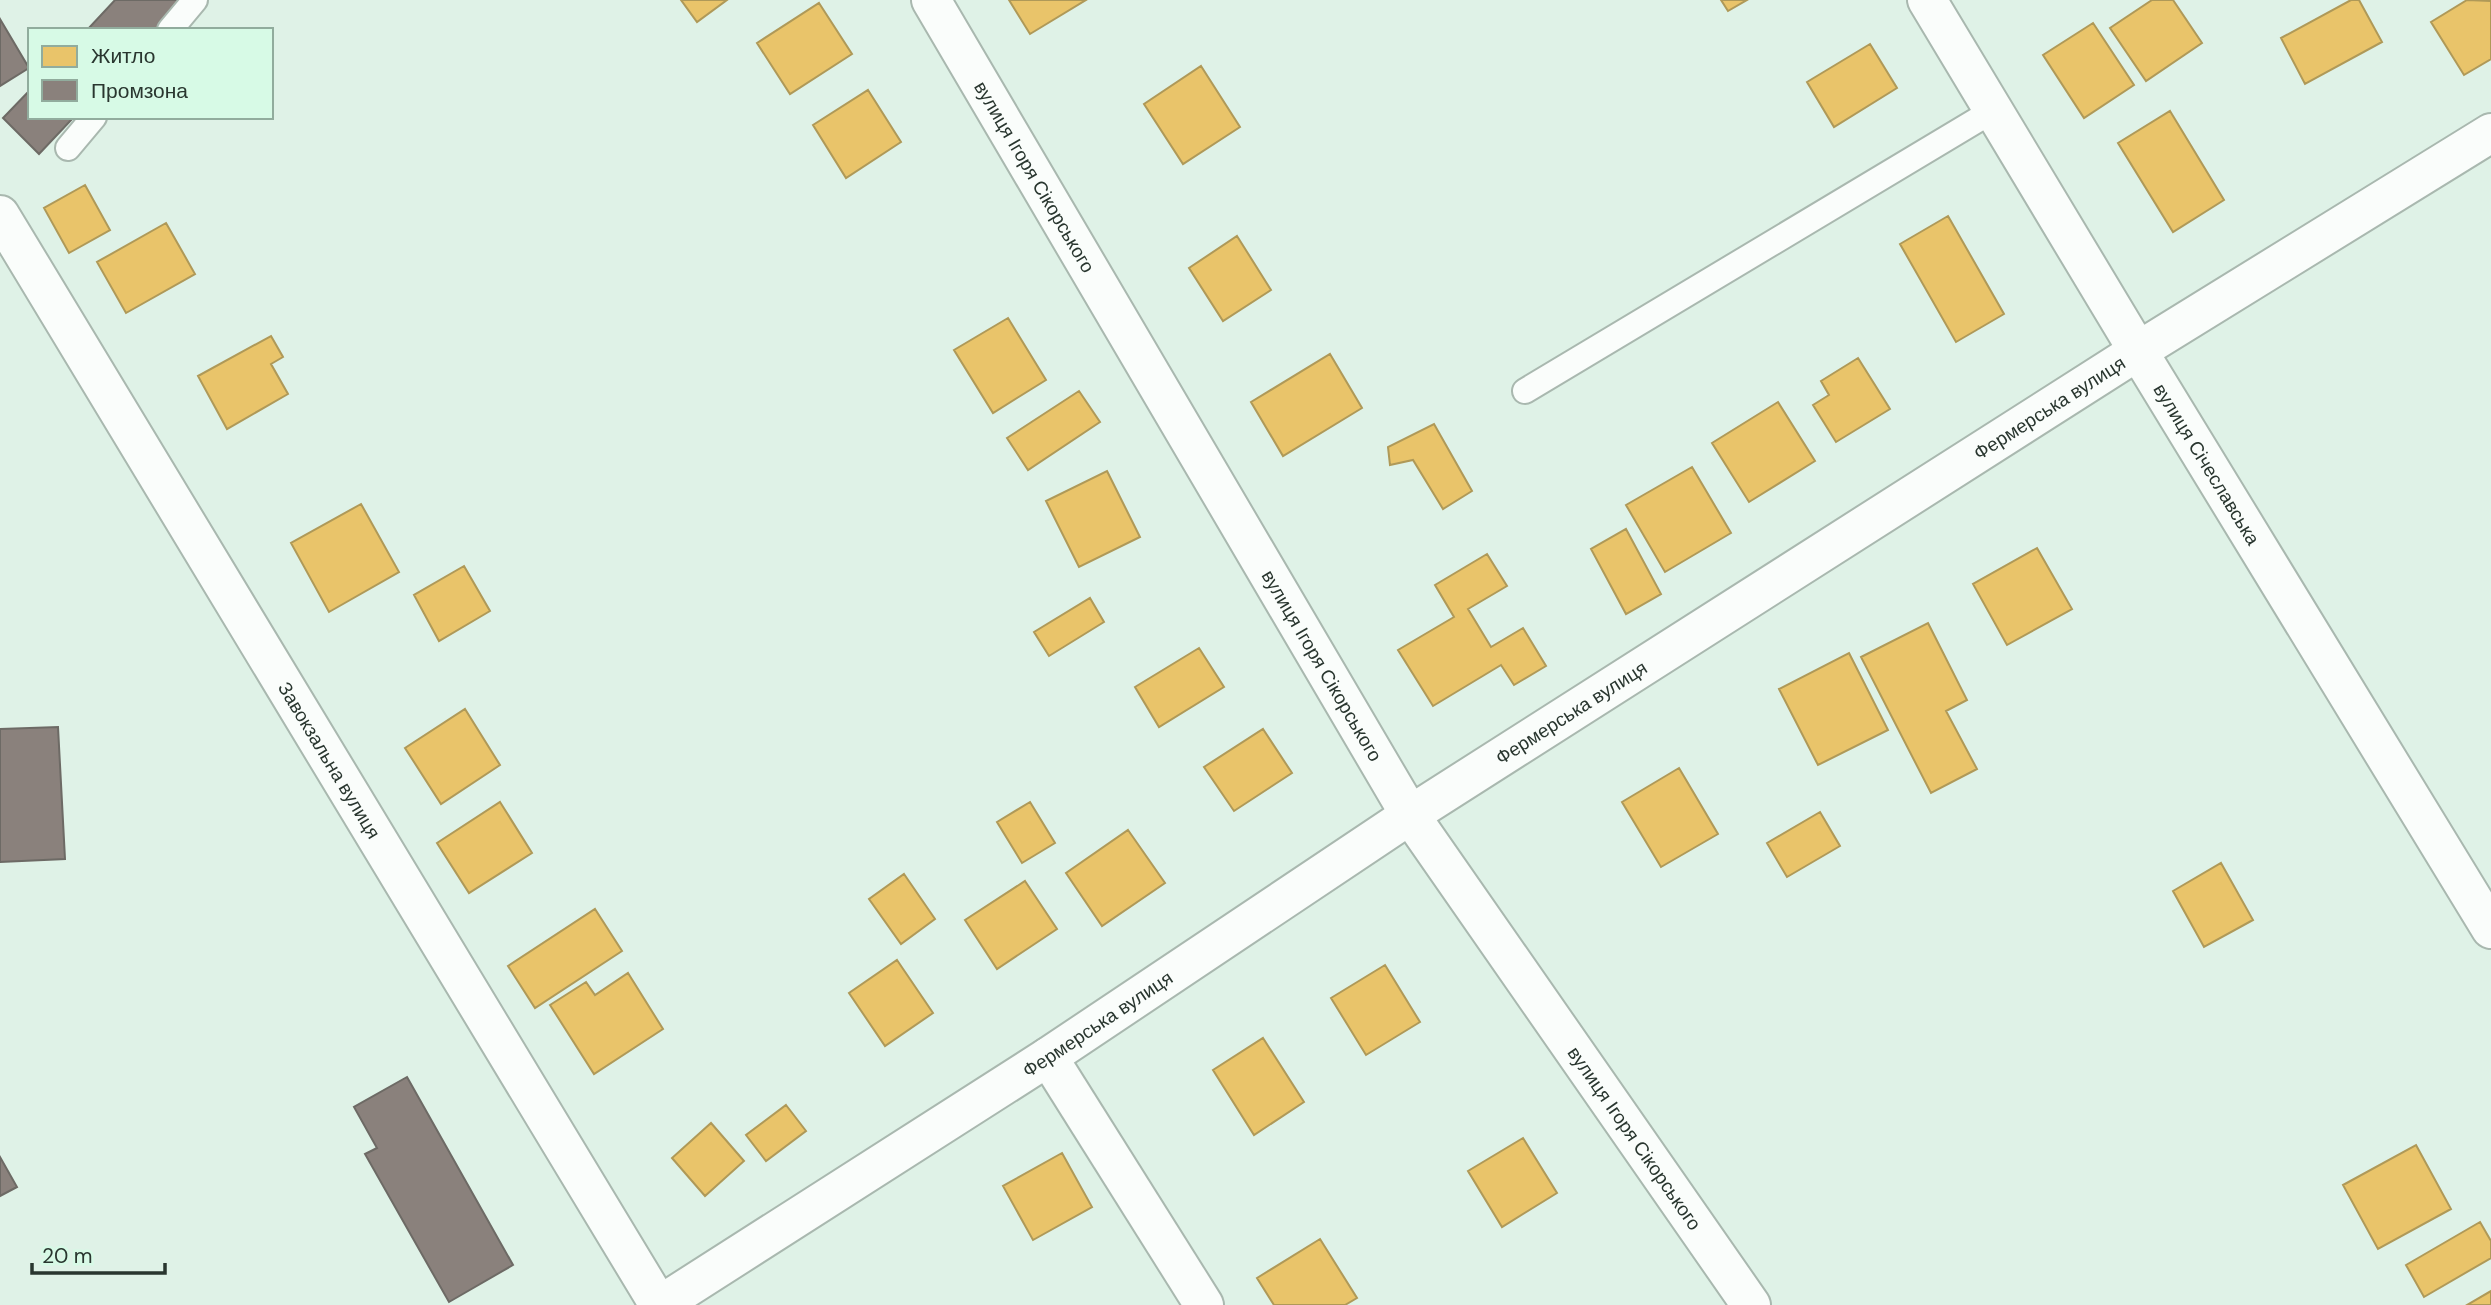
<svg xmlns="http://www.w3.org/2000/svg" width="2491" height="1305" viewBox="0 0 2491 1305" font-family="'DM Sans',sans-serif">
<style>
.homes{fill:#e9c46a;stroke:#af9958;stroke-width:2}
.industry{fill:#8a817c;stroke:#6d6a65;stroke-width:2}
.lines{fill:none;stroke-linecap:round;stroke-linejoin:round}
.service-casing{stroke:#a9b8af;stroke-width:28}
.minor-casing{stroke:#a9b8af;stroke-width:42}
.service{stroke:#fafdfb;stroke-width:24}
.minor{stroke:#fafdfb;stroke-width:38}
.labels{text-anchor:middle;stroke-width:7;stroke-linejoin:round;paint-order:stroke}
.street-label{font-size:19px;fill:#29362f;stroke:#d7fae6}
</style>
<rect width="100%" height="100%" fill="#dff2e7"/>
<!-- homes -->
<path class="homes" d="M681,0H727L697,22Z
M1009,0H1086L1030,34Z
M1721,0H1747L1728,11Z
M2152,0H2173L2202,43L2146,81L2110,28Z
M2351,0H2359L2382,42L2305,84L2281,38Z
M2467,0L2491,1V59L2464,75L2431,22Z
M819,3L852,54L790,94L757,43Z
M2093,23L2134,85L2084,118L2043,55Z
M1870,44L1897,88L1834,127L1807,82Z
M1201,66L1240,127L1183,164L1144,104Z
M868,90L901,142L846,178L813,125Z
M2170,111L2224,200L2173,232L2118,143Z
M85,185L110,230L69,253L44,208Z
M1948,216L2004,314L1956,342L1900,244Z
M166,223L195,274L126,313L97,262Z
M1237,236L1271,290L1223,321L1189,268Z
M1008,318L1046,380L993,413L954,350Z
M271,336L283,357L271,364L288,394L227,429L198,376Z
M1330,354L1362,408L1283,456L1251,402Z
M1858,358L1890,409L1836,442L1813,405L1829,395L1821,381Z
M1079,391L1100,422L1028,470L1007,438Z
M1778,402L1815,461L1749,502L1712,443Z
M1434,424L1472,491L1443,509L1413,460L1390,465L1388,447Z
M1692,467L1731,533L1665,572L1626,505Z
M1107,471L1140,537L1079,567L1046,501Z
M361,504L399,572L329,612L291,543Z
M1626,529L1661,594L1626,614L1591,549Z
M2037,548L2072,609L2007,645L1973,584Z
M1487,554L1507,586L1468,609L1491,647L1523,628L1546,666L1514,685L1501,665L1433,706L1398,650L1454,617L1435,585Z
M464,566L490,611L439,641L414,595Z
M1090,598L1104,622L1049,656L1034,632Z
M1928,623L1967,700L1946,711L1977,769L1931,793L1861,657Z
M1199,648L1224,687L1159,727L1135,687Z
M1849,653L1888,730L1818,765L1779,689Z
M465,709L500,765L441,804L405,748Z
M1263,729L1292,773L1234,811L1204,767Z
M1679,768L1718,834L1661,867L1622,802Z
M500,802L532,853L469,893L437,843Z
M1030,802L1055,843L1022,863L997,822Z
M1820,812L1840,846L1787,877L1767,843Z
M1128,830L1165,883L1102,926L1066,873Z
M2221,863L2253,920L2204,947L2173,891Z
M904,874L935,919L901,944L869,899Z
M1025,881L1057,929L997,969L965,920Z
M595,909L622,951L535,1008L508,966Z
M897,960L933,1013L885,1046L849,993Z
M1385,965L1420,1022L1366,1055L1331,998Z
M628,973L663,1029L594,1074L550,1005L586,982L595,995Z
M1263,1038L1304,1102L1254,1135L1213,1070Z
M786,1105L806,1131L766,1161L746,1135Z
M711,1123L744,1161L705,1196L672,1158Z
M1523,1138L1557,1193L1502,1227L1468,1171Z
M2416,1145L2451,1209L2378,1249L2343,1185Z
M1062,1153L1092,1207L1033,1240L1003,1186Z
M2480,1222L2491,1241V1258L2424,1297L2406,1265Z
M1320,1239L1357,1298L1345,1305H1274L1257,1278Z
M2491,1291V1305H2467Z"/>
<!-- industry -->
<path class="industry" d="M115,0H185L157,30H87Z
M0,19L29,68L0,86Z
M30,90V117H74L39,154L3,118Z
M58,727L65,859L0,862V729Z
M407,1077L513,1265L449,1302L365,1154L377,1148L354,1107Z
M0,1157L17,1187L0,1196Z"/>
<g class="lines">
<!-- service casing -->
<g class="service-casing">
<path id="service" d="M170,30L195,0
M68,148L94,117
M1525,391L1994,110"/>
</g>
<!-- minor casing -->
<g class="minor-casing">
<g id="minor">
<path id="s1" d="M931,0L1410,815L1751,1305"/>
<path id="s2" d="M1927,0L2138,351L2491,929"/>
<path id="s3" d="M0,215L659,1305"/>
<path d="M1048,1057L1204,1305"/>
<path id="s4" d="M660,1305L1048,1057L1410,815L2138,351L2491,133"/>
</g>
</g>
<!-- service -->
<use href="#service" class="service"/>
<!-- minor -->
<use href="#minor" class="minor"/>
</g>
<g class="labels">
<!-- street labels -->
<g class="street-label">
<text dy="7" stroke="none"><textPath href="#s1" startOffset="205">вулиця Ігоря Сікорського</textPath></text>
<text dy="7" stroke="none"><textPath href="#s4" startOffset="1654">Фермерська вулиця</textPath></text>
<text dy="7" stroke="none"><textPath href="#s2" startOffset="542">вулиця Січеславська</textPath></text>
<text dy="7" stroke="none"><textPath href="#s1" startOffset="772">вулиця Ігоря Сікорського</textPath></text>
<text dy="7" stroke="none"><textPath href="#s4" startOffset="1087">Фермерська вулиця</textPath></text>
<text dy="7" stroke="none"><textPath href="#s3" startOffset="637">Завокзальна вулиця</textPath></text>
<text dy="7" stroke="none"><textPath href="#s4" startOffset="520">Фермерська вулиця</textPath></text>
<text dy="7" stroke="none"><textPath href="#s1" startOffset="1339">вулиця Ігоря Сікорського</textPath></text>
</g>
</g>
<!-- legend -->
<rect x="28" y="28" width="245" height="91" fill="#d7fae6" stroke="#91ac9d" stroke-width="2"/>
<rect x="42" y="46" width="35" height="21" fill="#e9c46a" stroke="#91ac9d" stroke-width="2"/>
<text x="91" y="63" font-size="21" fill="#29362f">Житло</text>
<rect x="42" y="80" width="35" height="21" fill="#8a817c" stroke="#91ac9d" stroke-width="2"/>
<text x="91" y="98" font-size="21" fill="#29362f">Промзона</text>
<!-- scale -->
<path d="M32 1263v10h133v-10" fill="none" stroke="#29362f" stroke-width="3.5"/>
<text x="42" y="1263" font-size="21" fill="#29362f" stroke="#d7fae6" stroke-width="5" paint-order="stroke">20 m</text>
</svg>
